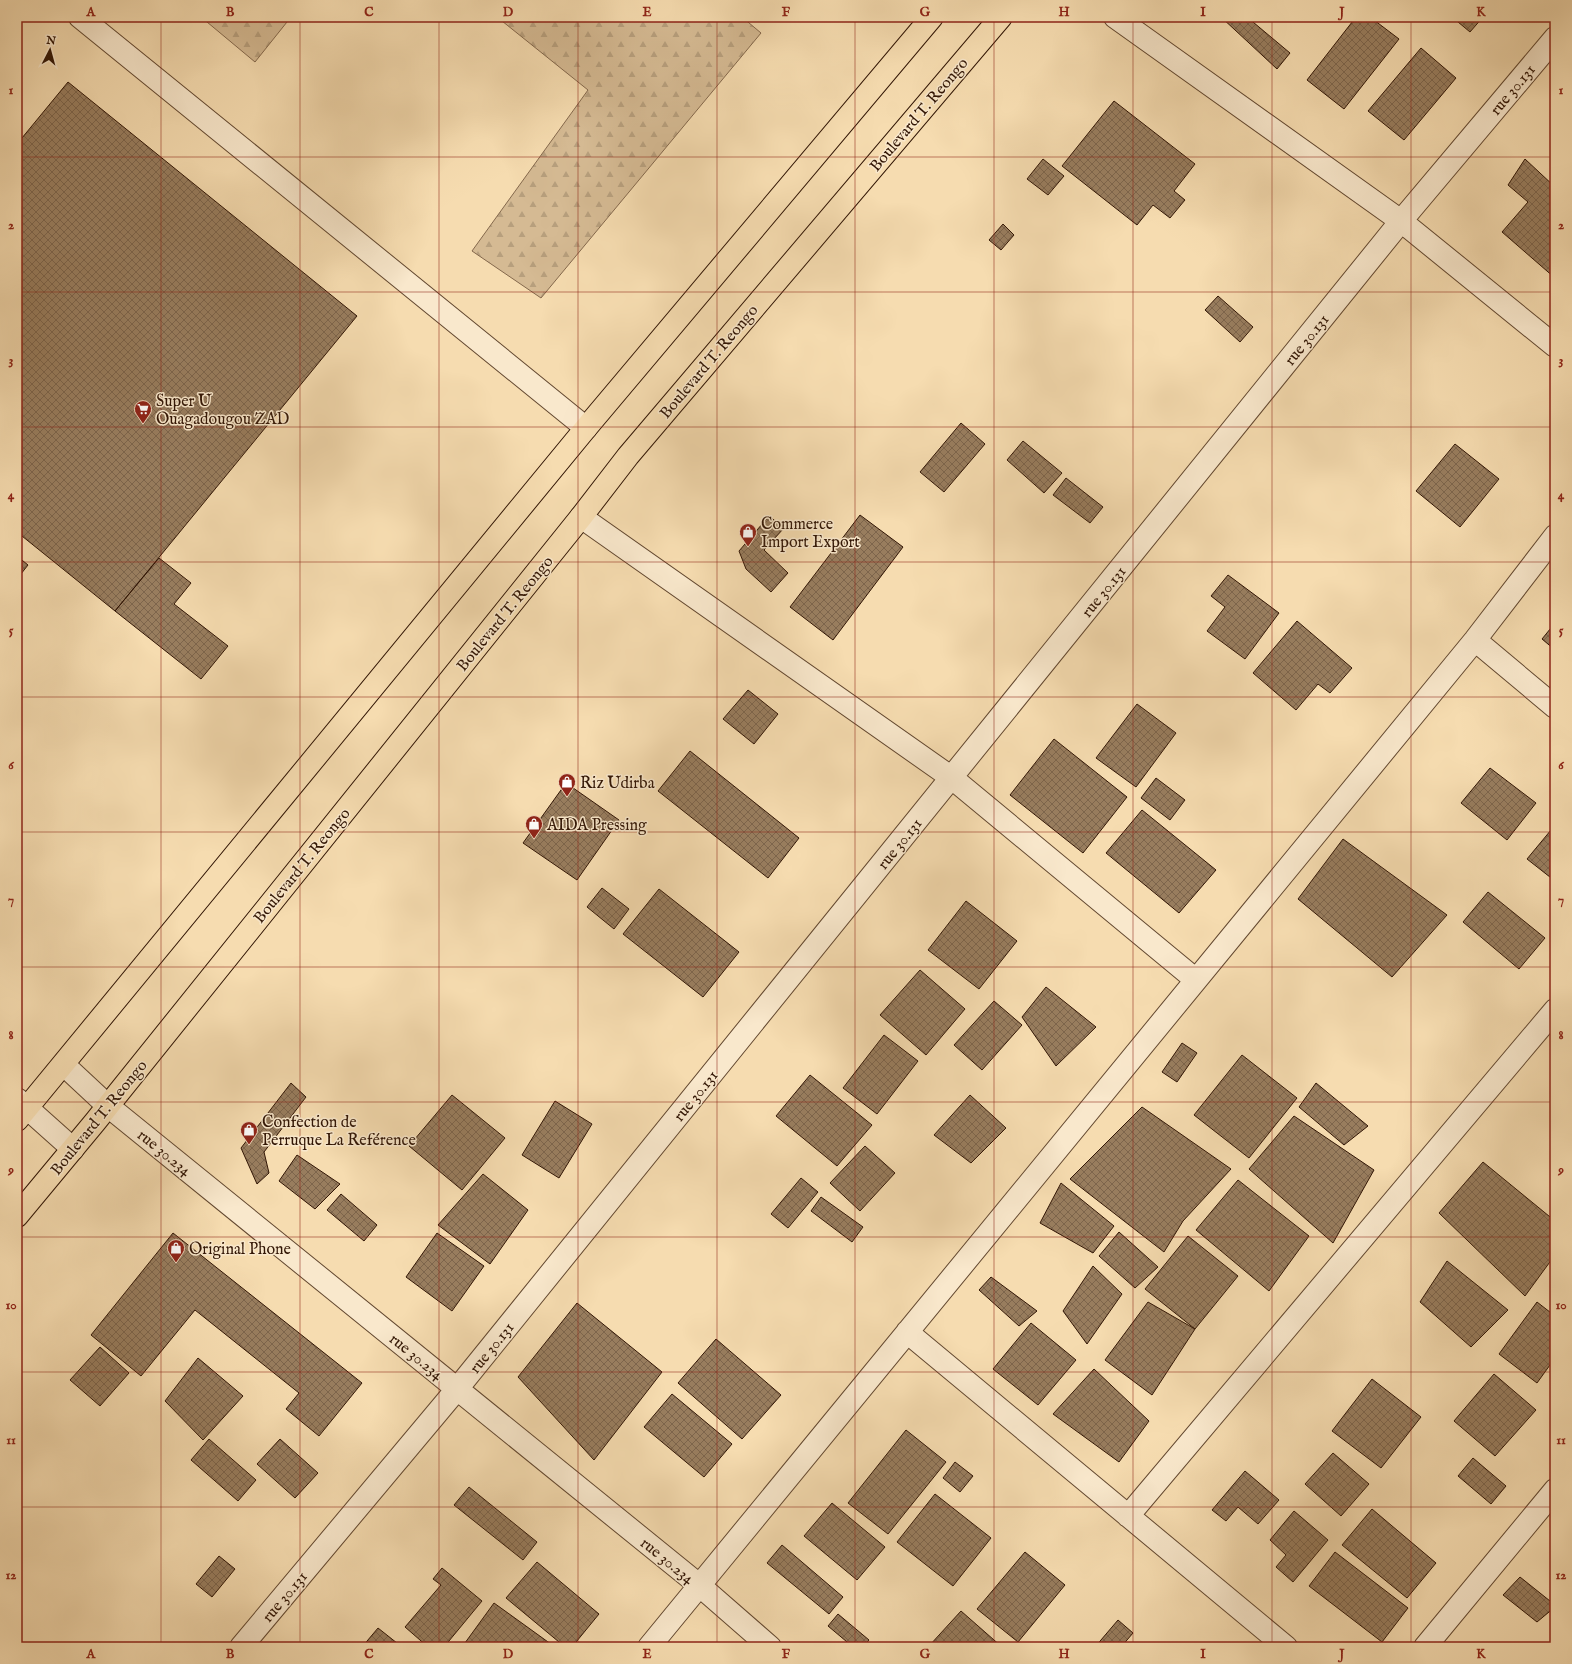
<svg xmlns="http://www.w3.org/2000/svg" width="1572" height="1664" viewBox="0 0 1572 1664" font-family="'IM FELL English',serif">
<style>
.forest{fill:url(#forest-firs);stroke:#84684c}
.building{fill:url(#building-cross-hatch);stroke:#321605}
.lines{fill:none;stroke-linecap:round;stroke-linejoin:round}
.street-casing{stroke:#634830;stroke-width:24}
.primary-casing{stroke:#321605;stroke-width:24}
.street{stroke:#f9e8cc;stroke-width:22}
.primary{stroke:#f6dcb0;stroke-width:22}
.grid{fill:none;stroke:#8f2418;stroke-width:1;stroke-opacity:0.55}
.labels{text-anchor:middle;stroke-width:3;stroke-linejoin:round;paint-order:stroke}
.street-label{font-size:16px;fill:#321605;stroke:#f9e8cc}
.poi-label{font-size:16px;fill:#321605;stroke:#f9e8cc;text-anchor:start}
.neatline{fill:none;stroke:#8f2418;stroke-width:1.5}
.grid-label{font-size:13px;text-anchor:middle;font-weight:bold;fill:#8f2418}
</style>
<defs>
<pattern id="forest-firs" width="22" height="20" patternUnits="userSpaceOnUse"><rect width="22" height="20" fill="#d5ba93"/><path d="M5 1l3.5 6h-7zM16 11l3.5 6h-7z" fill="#b79f7d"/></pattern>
<pattern id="building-cross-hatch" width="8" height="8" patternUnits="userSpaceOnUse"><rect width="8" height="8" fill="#987d5e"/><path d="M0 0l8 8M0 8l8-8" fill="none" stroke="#7d654c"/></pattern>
</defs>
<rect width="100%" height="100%" fill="#f6dcb0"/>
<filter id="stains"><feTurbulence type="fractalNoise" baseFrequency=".005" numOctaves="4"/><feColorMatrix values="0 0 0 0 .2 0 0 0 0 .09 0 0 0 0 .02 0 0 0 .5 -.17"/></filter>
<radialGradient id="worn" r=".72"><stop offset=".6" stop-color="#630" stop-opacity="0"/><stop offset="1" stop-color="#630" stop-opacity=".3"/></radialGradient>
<!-- forest -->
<path class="forest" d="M201,17H291L255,62Z
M497,17H742L761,33L541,298L472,251L588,90Z"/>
<!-- building -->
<path class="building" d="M1221,17H1247L1290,53L1277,69Z
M1356,17H1370L1399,39L1344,109L1307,80Z
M1452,17H1483L1470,32Z
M1421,48L1456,78L1404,140L1368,111Z
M68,82L357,316L115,611L17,532V144Z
M1114,101L1195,164L1174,191L1185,200L1170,218L1153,205L1137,225L1062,166Z
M1043,159L1064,176L1048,195L1027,179Z
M1525,159L1555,187V278L1502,232L1528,202L1508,185Z
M1003,224L1014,235L1001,250L989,240Z
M1218,296L1253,327L1240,342L1205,310Z
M961,423L985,444L944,492L920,472Z
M1023,441L1062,473L1044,493L1007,460Z
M1455,444L1499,479L1460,527L1416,491Z
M1066,478L1103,507L1090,523L1053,495Z
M860,515L903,547L833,640L790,607Z
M769,516L784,528L764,550L788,573L771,592L746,569L739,551Z
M17,556L28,565L17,579Z
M159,558L191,583L174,604L228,646L201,679L115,611Z
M1228,575L1279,613L1245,659L1207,631L1225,607L1211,596Z
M1297,621L1352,668L1330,693L1318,684L1296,710L1253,673Z
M1555,623V650L1542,639Z
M748,690L778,714L754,744L723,719Z
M1137,704L1176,733L1136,787L1096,758Z
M1054,739L1127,797L1083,853L1010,795Z
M690,751L799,838L768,878L658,791Z
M1490,768L1536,803L1507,840L1461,803Z
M1156,778L1185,800L1170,820L1141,798Z
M566,783L619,820L577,880L523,843Z
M1142,810L1216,870L1179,913L1106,853Z
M1551,830L1555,833V881L1527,859Z
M1343,839L1447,915L1392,977L1298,899Z
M602,888L629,909L614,929L587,907Z
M659,889L739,952L703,997L623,934Z
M1488,892L1545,938L1519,969L1463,922Z
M966,901L1017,941L979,989L928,950Z
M920,970L965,1009L926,1055L880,1015Z
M1046,987L1096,1027L1056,1066L1022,1017Z
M994,1001L1022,1025L982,1070L954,1045Z
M884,1035L918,1061L877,1114L843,1088Z
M1182,1043L1197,1053L1177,1082L1162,1072Z
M1242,1055L1297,1098L1249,1158L1194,1115Z
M810,1075L872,1125L837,1166L776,1116Z
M291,1083L306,1097L264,1152L269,1173L257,1184L241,1148Z
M1316,1083L1368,1126L1344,1145L1299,1107Z
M452,1095L505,1138L462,1190L409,1146Z
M970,1095L1006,1128L971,1163L934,1135Z
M555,1101L592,1124L559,1178L522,1155Z
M1142,1107L1231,1169L1183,1221L1164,1252L1070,1179Z
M1294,1116L1374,1170L1333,1243L1249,1169Z
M865,1146L895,1173L860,1211L830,1183Z
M297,1155L340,1184L315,1209L279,1181Z
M1483,1162L1555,1221V1255L1525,1296L1439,1213Z
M483,1174L528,1210L490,1264L438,1225Z
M801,1178L818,1192L788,1228L771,1214Z
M1238,1180L1309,1236L1269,1291L1196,1230Z
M1061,1183L1114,1226L1093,1253L1040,1223Z
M341,1194L377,1225L364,1241L327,1210Z
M821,1197L863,1227L852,1242L811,1211Z
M1119,1232L1158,1267L1135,1288L1099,1256Z
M173,1233L362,1383L319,1436L286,1409L299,1393L195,1310L141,1376L91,1335Z
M437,1233L484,1266L452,1311L406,1277Z
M1188,1236L1238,1276L1195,1329L1145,1289Z
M1447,1261L1508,1310L1471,1347L1420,1302Z
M1093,1266L1122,1294L1087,1344L1063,1311Z
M991,1277L1037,1311L1019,1326L979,1290Z
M1148,1302L1195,1329L1152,1395L1105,1360Z
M1537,1302L1555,1316V1358L1537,1383L1499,1354Z
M577,1303L662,1372L594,1460L518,1377Z
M1031,1323L1076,1360L1038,1405L993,1369Z
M716,1339L781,1395L742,1439L678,1383Z
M100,1347L129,1373L100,1406L70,1380Z
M198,1358L243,1396L203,1440L165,1401Z
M1094,1369L1149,1421L1119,1462L1053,1414Z
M1494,1374L1536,1410L1495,1456L1454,1421Z
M1372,1379L1421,1417L1381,1468L1332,1431Z
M672,1394L732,1444L704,1477L644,1427Z
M906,1430L946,1462L888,1534L848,1503Z
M209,1439L256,1480L238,1501L191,1460Z
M280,1439L318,1473L295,1498L257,1464Z
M1333,1453L1369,1484L1341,1516L1305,1484Z
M1473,1458L1506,1486L1491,1504L1458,1476Z
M955,1462L973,1476L960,1492L943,1478Z
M1245,1471L1279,1500L1258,1524L1238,1507L1226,1521L1212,1510Z
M469,1487L537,1542L523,1560L454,1505Z
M935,1494L991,1538L953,1586L897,1542Z
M832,1503L885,1547L857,1580L804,1536Z
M1372,1509L1436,1563L1407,1598L1342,1545Z
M1294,1511L1328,1540L1293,1582L1276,1567L1286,1555L1270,1540Z
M782,1545L843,1597L829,1614L767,1563Z
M1025,1552L1065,1585L1018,1642L977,1609Z
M1335,1552L1408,1608L1382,1642L1309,1586Z
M219,1556L235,1569L212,1597L196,1584Z
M537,1562L599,1614L572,1647H565L506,1598Z
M442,1568L482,1601L444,1647H428L405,1627L441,1585L433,1579Z
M1520,1577L1555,1605V1607L1537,1622L1503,1595Z
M494,1603L555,1647H462Z
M961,1611L1002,1647L929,1646Z
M838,1614L869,1640L863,1647H853L828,1626Z
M1118,1620L1133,1633L1121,1647H1095Z
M378,1628L402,1647H362Z"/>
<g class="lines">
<!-- street casing -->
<g class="street-casing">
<path id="street" d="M80,17L586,428
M1115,17L1401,221L1555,346
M581,517L952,778L1196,980
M1475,640L1555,707
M64,1065L108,1106L699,1585L770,1647
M17,1099L73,1149
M907,1332L1286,1647
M1128,1516L1555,1010
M241,1647L457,1389L1401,221L1555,38
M649,1647L1475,640L1555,536
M1425,1647L1555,1490"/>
</g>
<!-- primary casing -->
<g class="primary-casing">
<path id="primary" d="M17,1120L586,428L932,17
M17,1216L95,1122L581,517L628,456L1001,17"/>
</g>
<!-- street -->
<use href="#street" class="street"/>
<!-- primary -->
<use href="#primary" class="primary"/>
</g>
<!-- grid -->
<path class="grid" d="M161,17V1647M300,17V1647M439,17V1647M578,17V1647M717,17V1647M855,17V1647M994,17V1647M1133,17V1647M1272,17V1647M1411,17V1647M17,157H1555M17,292H1555M17,427H1555M17,562H1555M17,697H1555M17,832H1555M17,967H1555M17,1102H1555M17,1237H1555M17,1372H1555M17,1507H1555"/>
<!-- icons -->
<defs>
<g id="supermarket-pin" transform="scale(0.9)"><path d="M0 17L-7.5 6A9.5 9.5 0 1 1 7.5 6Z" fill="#8f2418" stroke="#f9e8cc"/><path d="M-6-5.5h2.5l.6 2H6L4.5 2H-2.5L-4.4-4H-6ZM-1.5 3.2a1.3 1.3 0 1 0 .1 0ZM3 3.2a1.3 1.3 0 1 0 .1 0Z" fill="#fff"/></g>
<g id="shop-pin" transform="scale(0.9)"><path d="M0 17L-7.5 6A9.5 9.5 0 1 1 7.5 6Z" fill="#8f2418" stroke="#f9e8cc"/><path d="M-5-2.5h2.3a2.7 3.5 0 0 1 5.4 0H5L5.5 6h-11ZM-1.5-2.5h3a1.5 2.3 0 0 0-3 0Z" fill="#fff"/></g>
</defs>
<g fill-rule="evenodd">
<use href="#supermarket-pin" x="143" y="409"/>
<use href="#shop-pin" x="748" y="532"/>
<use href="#shop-pin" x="567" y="782"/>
<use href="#shop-pin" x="534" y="824"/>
<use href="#shop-pin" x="249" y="1130"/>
<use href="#shop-pin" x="176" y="1248"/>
</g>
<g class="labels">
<!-- street labels -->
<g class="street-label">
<text transform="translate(1512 89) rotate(-50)" y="6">rue 30.131</text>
<text transform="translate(918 114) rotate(-50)" y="6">Boulevard T. Reongo</text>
<text transform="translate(1306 339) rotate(-51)" y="6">rue 30.131</text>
<text transform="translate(708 361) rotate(-50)" y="6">Boulevard T. Reongo</text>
<text transform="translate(1103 591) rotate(-51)" y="6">rue 30.131</text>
<text transform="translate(504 613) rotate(-51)" y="6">Boulevard T. Reongo</text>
<text transform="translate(899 843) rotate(-51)" y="6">rue 30.131</text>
<text transform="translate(301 865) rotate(-51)" y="6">Boulevard T. Reongo</text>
<text transform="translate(695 1095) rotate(-51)" y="6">rue 30.131</text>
<text transform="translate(98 1117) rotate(-51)" y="6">Boulevard T. Reongo</text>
<text transform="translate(165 1152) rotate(39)" y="6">rue 30.234</text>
<text transform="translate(491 1347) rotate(-51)" y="6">rue 30.131</text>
<text transform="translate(417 1356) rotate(39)" y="6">rue 30.234</text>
<text transform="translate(668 1560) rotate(39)" y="6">rue 30.234</text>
<text transform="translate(284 1596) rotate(-50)" y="6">rue 30.131</text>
</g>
<!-- poi labels -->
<g class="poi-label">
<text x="156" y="406">Super U<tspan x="156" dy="18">Ouagadougou ZAD</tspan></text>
<text x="761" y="529">Commerce<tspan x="761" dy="18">Import Export</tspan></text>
<text x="580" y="788">Riz Udirba</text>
<text x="547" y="830">AIDA Pressing</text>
<text x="262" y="1127">Confection de<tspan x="262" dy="18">Perruque La Reférence</tspan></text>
<text x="189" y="1254">Original Phone</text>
</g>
</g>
<!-- margin -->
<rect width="1572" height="1664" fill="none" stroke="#f6dcb0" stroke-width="44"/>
<!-- north arrow -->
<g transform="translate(50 50) rotate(6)" stroke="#f9e8cc" stroke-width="3" paint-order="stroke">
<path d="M0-3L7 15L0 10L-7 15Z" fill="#321605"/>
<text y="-6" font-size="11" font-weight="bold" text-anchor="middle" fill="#321605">N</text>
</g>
<rect x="22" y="22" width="1528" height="1620" class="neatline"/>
<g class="grid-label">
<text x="91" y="16">A</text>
<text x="230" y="16">B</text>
<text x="369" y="16">C</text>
<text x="508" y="16">D</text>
<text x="647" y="16">E</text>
<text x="786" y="16">F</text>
<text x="925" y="16">G</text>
<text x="1064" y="16">H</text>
<text x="1203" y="16">I</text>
<text x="1342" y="16">J</text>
<text x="1481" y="16">K</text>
<text x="11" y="94">1</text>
<text x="1561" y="94">1</text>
<text x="11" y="229">2</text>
<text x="1561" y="229">2</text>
<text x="11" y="364">3</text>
<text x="1561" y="364">3</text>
<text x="11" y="499">4</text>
<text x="1561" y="499">4</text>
<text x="11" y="634">5</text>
<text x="1561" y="634">5</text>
<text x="11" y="769">6</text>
<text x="1561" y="769">6</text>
<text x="11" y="904">7</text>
<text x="1561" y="904">7</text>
<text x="11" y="1039">8</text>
<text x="1561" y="1039">8</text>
<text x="11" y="1174">9</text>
<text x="1561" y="1174">9</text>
<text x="11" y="1309">10</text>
<text x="1561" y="1309">10</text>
<text x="11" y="1444">11</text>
<text x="1561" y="1444">11</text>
<text x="11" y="1579">12</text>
<text x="1561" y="1579">12</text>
<text x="91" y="1658">A</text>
<text x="230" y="1658">B</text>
<text x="369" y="1658">C</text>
<text x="508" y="1658">D</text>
<text x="647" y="1658">E</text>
<text x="786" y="1658">F</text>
<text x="925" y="1658">G</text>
<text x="1064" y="1658">H</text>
<text x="1203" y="1658">I</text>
<text x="1342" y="1658">J</text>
<text x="1481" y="1658">K</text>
</g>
<rect width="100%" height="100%" filter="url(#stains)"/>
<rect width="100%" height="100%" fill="url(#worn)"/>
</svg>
